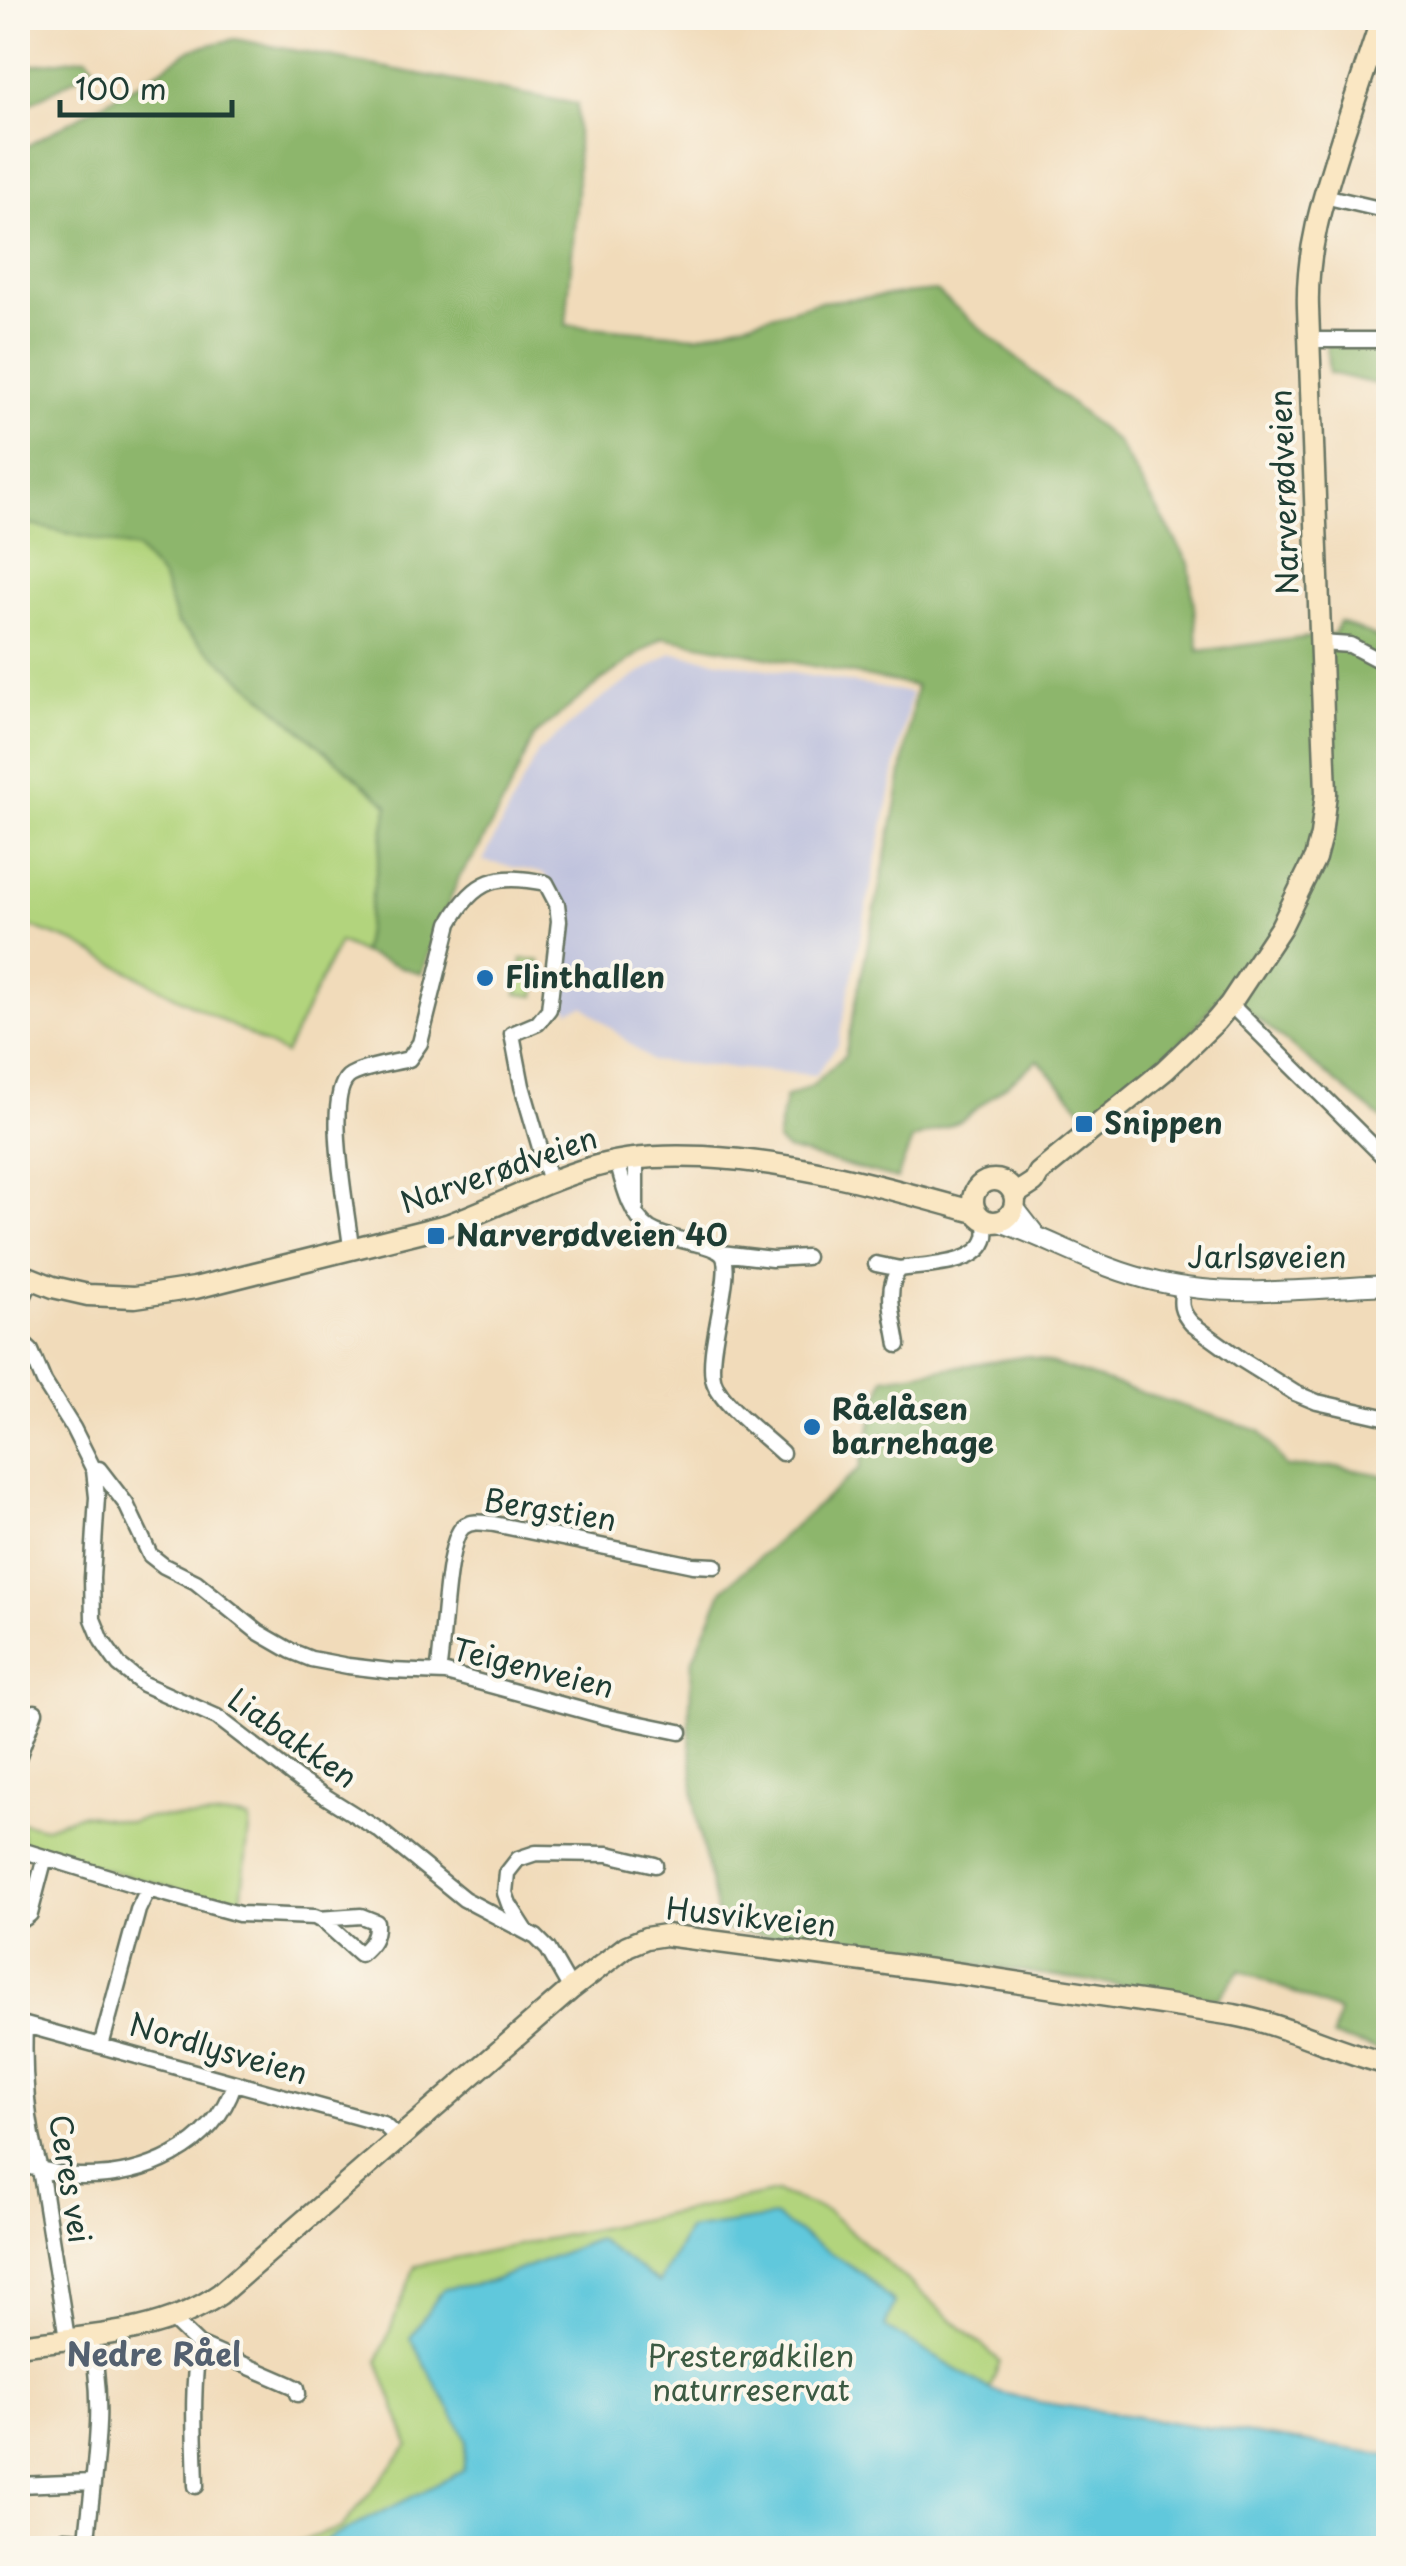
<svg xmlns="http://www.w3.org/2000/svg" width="1406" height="2566" viewBox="0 0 1406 2566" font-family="'Playpen Sans',sans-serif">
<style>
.industrial{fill:#bfc2dd}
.green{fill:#b2d47d;stroke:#688858;stroke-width:2.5}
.forest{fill:#8db66c;stroke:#567a50;stroke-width:2.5}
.water{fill:#60c8dc;stroke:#408288;stroke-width:2.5}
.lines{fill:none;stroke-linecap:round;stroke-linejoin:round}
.minor-casing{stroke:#687463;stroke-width:19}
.tertiary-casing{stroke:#687463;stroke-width:22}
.secondary-casing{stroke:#687463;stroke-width:25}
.minor{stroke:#fff;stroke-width:14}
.tertiary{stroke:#fff;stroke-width:18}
.secondary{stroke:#fae7c3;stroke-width:20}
.poi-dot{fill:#1f6fb2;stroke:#fbf7ec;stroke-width:4}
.labels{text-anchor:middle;stroke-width:8;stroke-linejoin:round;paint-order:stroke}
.street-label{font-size:30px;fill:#1f3d34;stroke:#fbf7ec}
.poi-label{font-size:30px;font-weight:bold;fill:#1f3d34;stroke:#fbf7ec;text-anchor:start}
.park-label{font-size:30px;fill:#3c5b43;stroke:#fbf7ec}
.neighbourhood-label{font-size:32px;font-weight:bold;fill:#546170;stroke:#fbf7ec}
</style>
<rect width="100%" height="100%" fill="#fbf7ec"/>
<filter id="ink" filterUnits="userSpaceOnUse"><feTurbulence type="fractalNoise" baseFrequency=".01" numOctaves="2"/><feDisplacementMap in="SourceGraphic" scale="20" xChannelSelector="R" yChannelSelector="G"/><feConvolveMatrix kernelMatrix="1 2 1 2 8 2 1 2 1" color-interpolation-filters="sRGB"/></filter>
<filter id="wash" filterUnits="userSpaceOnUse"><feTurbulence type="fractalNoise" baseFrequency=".0048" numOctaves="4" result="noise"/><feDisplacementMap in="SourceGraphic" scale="40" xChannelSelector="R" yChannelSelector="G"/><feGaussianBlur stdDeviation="2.25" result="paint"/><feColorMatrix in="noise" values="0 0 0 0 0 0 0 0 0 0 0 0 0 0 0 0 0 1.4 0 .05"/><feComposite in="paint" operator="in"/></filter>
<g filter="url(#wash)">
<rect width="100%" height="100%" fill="#f1dbba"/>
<!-- industrial -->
<path class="industrial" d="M672,653L911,693L838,1044L816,1075L651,1061L584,1006L569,1011L562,993L573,915L544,873L483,861L538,752L606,695Z"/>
<!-- green -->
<path class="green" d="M18,522L136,548L163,579L177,623L388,805L362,953L339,942L285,1054L75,943L18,922Z
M522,959L540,961L535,996L517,994Z
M81,1814L131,1822C154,1813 179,1819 203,1818C220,1817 234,1814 250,1820L241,1903L239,1907L24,1847L19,1822L44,1828Z
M776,2192L827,2211L1000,2361L934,2548H279L341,2528L409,2445L378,2361L415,2266Z"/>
<!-- forest -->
<path class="forest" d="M235,39L577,104V193L566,325L697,336L818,302L936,291L1118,443L1189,563L1199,651L1334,634L1339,622L1388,642V1124L1223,991L1191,1033L1090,1117L1038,1060L961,1121L912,1140L897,1179L787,1150L777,1141L785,1098L812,1086L845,1055L898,797L916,686L663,637L602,680L534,736L507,796L477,852L459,877L421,974L362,953L388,805L177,623L163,579L137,549L18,522V151L141,82L192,49Z
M87,57L93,64L90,70L18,110V67Z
M1326,342L1388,346V387L1329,373Z
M1028,1356L1260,1431L1286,1467H1339L1388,1476V2053L1333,2037L1339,2012L1240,1970L1218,1999L720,1929L696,1815L689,1724L692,1661L723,1589L859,1469L884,1378Z"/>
<!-- water -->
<path class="water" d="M775,2217L863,2274L894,2303L885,2327L991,2390L1039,2402L1388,2455V2548H311L463,2471L467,2439L410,2338L443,2289L489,2282L597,2239L659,2283L688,2230Z"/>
</g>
<g filter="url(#ink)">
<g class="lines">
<!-- minor casing -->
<g class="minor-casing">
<path id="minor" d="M1324,196L1388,211
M1309,340H1388
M1321,643L1350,645L1388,665
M1230,1004L1388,1161
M617,1161C623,1183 630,1216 650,1229C663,1237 680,1239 694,1243C703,1245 715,1247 722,1254C736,1270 704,1353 714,1382C721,1404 764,1436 782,1453
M636,1207V1158
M351,1248C348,1214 324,1099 348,1077C359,1068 394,1063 409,1059L420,1043L450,923C475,878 498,873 546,883L557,904L559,921L549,1009L538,1023L512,1034L522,1086L550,1182
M721,1253L772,1259L806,1257
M876,1264L900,1269
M1183,1287C1180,1304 1180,1311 1192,1324L1242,1360L1295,1393L1317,1402L1388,1418
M18,1307L32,1279
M18,1339L31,1351L44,1382L73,1428L94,1470L97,1497L92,1578L93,1619L102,1641L119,1665L143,1684L217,1717L299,1780L379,1830L464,1899L536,1937L548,1949L571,1989
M898,1345C895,1322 883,1287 900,1269C925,1265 979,1266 986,1237C987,1235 986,1223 986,1221
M94,1470L99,1469L126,1504L150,1555L164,1566L196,1582L258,1632L291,1651L311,1659L348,1666L390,1671L446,1673L607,1717L680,1732
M438,1672C444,1645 445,1542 463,1527C472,1520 484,1523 494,1524L693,1565L715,1566
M18,1758L35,1712
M18,1849L148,1889
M18,1920L25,1918L30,1914L45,1857
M525,1929L509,1904L505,1893L507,1873L518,1859L536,1853L608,1854L655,1865
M18,2023L383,2124L399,2139
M25,2026C23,2070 27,2126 40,2169L67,2338
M101,2046L138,1910L148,1889L239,1914L315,1917L323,1921L360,1954C371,1945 377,1937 376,1922L361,1916L318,1919
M18,2165C38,2167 58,2175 79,2176C144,2178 212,2149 234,2084
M172,2319L199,2345L291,2385L297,2388L298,2394
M18,2485L92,2482
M196,2486C195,2439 191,2391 199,2345
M64,2539L87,2540C93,2472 108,2402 89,2336"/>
</g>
<!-- tertiary casing -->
<g class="tertiary-casing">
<path id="tertiary" d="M1014,1207L1035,1234
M1000,1222C1055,1241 1099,1269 1158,1282C1231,1299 1314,1288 1388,1285"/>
</g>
<!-- secondary casing -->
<g class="secondary-casing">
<path id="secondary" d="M973 1201a21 21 0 1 1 42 0a21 21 0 1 1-42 0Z
M1014,1195L1034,1182L1039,1173L1165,1070L1216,1021L1230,1004L1281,927L1315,858L1321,835L1326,793L1308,308C1306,247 1325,192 1343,135C1356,96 1369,57 1382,18
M18,1273L53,1287L88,1295L135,1297L195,1288L447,1225C500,1206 550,1177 605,1164C637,1156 671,1156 704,1157C798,1162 885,1187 975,1212
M18,2345C86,2336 161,2335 220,2294L571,1989L627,1946L646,1938L665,1935L955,1973L1234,2015C1287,2025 1335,2051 1388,2064"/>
</g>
<!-- minor -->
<use href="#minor" class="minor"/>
<!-- tertiary -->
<use href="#tertiary" class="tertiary"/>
<!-- secondary -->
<use href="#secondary" class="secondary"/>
</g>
</g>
<!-- markers -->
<g class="poi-dot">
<circle cx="485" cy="978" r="10"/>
<rect x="1074" y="1114" width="20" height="20" rx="5"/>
<rect x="426" y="1226" width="20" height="20" rx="5"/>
<circle cx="812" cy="1427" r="10"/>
</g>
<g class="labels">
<!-- street labels -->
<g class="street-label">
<text transform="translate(1285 492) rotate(-92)" y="10">Narverødveien</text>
<text transform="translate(499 1171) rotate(-19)" y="10">Narverødveien</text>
<text x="1267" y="1268">Jarlsøveien</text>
<text transform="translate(550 1511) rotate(9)" y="10">Bergstien</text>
<text transform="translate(533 1669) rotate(14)" y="10">Teigenveien</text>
<text transform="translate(292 1739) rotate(35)" y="10">Liabakken</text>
<text transform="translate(751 1918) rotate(6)" y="10">Husvikveien</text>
<text transform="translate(218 2050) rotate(16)" y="10">Nordlysveien</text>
<text transform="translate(69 2179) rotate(81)" y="10">Ceres vei</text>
</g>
<!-- poi labels -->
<g class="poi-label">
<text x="505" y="988">Flinthallen</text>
<text x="1104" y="1134">Snippen</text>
<text x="456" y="1246">Narverødveien 40</text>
<text x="832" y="1420">Råelåsen<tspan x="832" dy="34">barnehage</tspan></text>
</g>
<!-- park labels -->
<g class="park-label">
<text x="751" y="2367">Presterødkilen<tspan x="751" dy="34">naturreservat</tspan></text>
</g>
<!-- neighbourhood labels -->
<g class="neighbourhood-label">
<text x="154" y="2366">Nedre Råel</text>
</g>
</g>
<!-- margin -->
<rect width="1406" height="2566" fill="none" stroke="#fbf7ec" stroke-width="60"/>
<!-- scale -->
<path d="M60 100v15h172v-15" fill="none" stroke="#1f3d34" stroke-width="5"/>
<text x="75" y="100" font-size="30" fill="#1f3d34" stroke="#fbf7ec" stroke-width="8" paint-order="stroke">100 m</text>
</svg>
